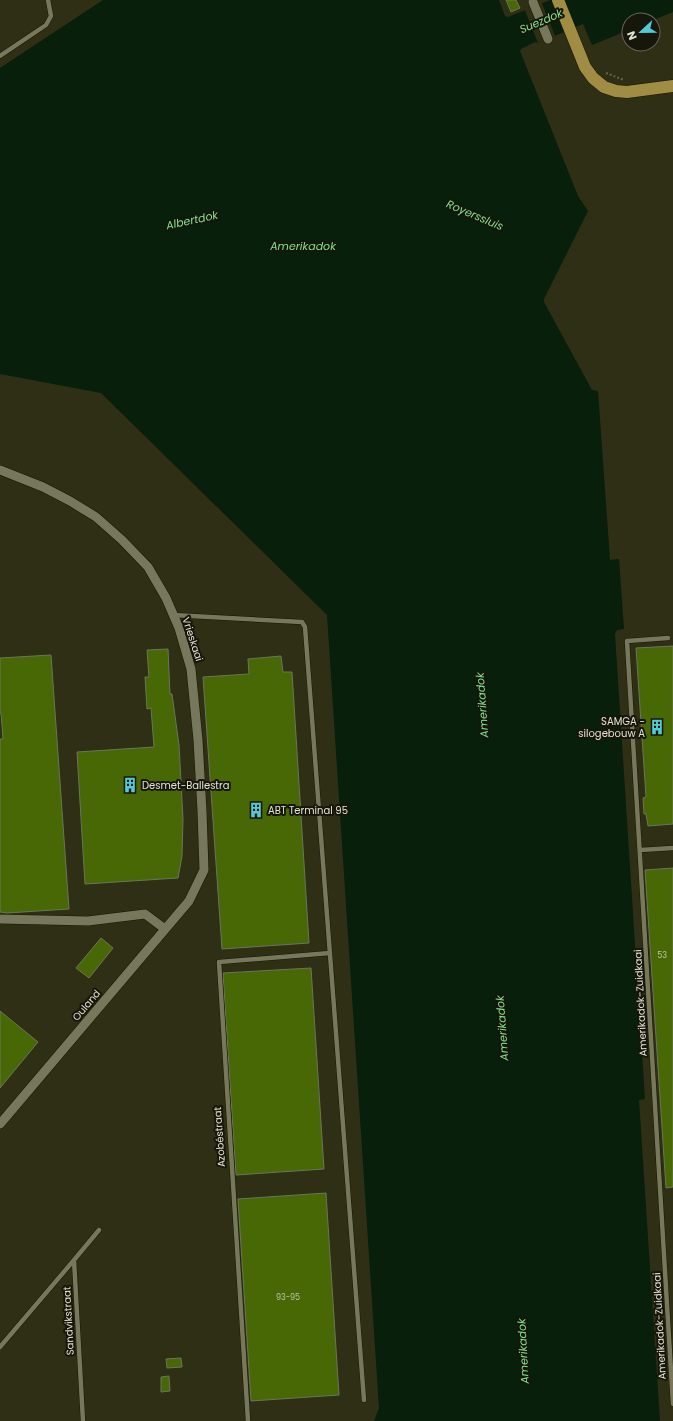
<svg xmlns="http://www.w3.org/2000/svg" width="673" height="1421" viewBox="0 0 673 1421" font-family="Poppins,sans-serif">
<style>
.water{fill:#071f0b}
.pier{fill:#2f2f15}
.building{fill:#486805;stroke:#6a765c}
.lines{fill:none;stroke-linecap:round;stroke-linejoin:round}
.lane-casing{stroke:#171700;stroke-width:5.5}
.street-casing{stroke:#171700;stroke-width:10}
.primary-casing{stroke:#171700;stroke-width:13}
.path{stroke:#65654e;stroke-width:2;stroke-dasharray:2 2;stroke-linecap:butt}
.lane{stroke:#76775b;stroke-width:4.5}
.street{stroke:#76775b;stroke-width:9}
.primary{stroke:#a18c44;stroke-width:12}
.labels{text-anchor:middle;stroke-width:4;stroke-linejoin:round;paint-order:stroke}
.number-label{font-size:8px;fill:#bcc4a0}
.street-label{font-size:10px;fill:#e2e3d3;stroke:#16160b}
.poi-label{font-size:10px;fill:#e2e3d3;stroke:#16160b;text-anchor:start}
.water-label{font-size:11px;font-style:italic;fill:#81e48e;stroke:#16160b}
</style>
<rect width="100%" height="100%" fill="#2f2f15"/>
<!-- water -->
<path class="water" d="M103,0H499L505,16L508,17L550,0H673V12L653,20H629V30L592,45L583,24L538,43L535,42L521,49L520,51L578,196L588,211L544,299V302L592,390L598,391L610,560L619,559L624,629L617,630L615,634L645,1099L639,1100L660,1421H374L379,1408L327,615L101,393L0,374V68Z"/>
<!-- pier -->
<path class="pier" d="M541,1L555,36L538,43L524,8Z"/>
<!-- building -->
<path class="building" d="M506,0H516L520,8L511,12Z
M673,646V824L648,826L646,814H644L643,798L646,797L636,648Z
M168,649L170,694H172L179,745L183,819L182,856L178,878L85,884L77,752L154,747L151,708L147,709L145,677H149L147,650Z
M51,655L69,909L7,913L0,912V739H3L1,713H0V658Z
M281,656L283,672H292L309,943L222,949L203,677L249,674L248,659Z
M673,868V1187L666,1188L645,870Z
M101,938L113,948L89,978L76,968Z
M311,968L324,1169L236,1175L223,973Z
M0,1011L38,1042L0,1088Z
M326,1193L339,1395L251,1401L238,1199Z
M181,1358L182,1367L167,1368L166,1359Z
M169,1376L170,1391L161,1392V1377Z"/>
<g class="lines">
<!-- lane casing -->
<g class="lane-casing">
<path id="lane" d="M0,56L46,25L51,16L48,0
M173,615L302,622L305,627L364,1400
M668,638L627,641L673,1404
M640,850L673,848
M0,1347L74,1260
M83,1421L74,1260L99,1230
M248,1421L219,962L330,953"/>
</g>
<!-- street casing -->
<g class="street-casing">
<path id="street" d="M533,2L548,39
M0,470L43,487L70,501L96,517L122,540L148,567L166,598L179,628L191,669L198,740L202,811L204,870L189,901L0,1124
M0,919L88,921L145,914L165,929"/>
</g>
<!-- primary casing -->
<g class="primary-casing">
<path id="primary" d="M558,0L585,67L593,78L604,87L616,91L627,92L673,86"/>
</g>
<!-- path -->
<path class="path" d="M606,73L624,80"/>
<!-- lane -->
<use href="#lane" class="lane"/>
<!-- street -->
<use href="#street" class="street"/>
<!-- primary -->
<use href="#primary" class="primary"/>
</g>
<!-- icons -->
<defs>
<g id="building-bare" transform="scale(1.2)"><path d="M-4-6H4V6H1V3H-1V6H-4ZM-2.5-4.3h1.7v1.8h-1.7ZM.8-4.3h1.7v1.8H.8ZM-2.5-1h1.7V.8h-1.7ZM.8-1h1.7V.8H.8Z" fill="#52cbd8" stroke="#16160b" stroke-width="2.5" paint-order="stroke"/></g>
</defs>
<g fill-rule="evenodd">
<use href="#building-bare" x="657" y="727"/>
<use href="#building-bare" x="130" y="785"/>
<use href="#building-bare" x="256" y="810"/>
</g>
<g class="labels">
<!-- number labels -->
<g class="number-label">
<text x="662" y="958">53</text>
<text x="288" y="1300">93-95</text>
</g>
<!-- street labels -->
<g class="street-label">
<text transform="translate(193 639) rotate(72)" y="4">Vrieskaai</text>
<text transform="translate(640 1003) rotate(-93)" y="4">Amerikadok-Zuidkaai</text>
<text transform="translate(86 1005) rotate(-50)" y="4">Ouland</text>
<text transform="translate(219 1137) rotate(-94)" y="4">Azobéstraat</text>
<text transform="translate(68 1321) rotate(-93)" y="4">Sandvikstraat</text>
<text transform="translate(659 1326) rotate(-93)" y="4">Amerikadok-Zuidkaai</text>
</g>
<!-- poi labels -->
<g class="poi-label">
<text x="645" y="725" text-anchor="end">SAMGA -<tspan x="645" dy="12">silogebouw A</tspan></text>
<text x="142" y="789">Desmet-Ballestra</text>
<text x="268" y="814">ABT Terminal 95</text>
</g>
<!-- water labels -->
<g class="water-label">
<text transform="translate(541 21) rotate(-23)" y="4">Suezdok</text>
<text transform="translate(475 215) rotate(23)" y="4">Royerssluis</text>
<text transform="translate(192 220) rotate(-12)" y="4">Albertdok</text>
<text x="303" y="250">Amerikadok</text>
<text transform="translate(482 705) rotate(-94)" y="4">Amerikadok</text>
<text transform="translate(502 1028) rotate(-94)" y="4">Amerikadok</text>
<text transform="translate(523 1351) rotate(-93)" y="4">Amerikadok</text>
</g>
</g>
<!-- north arrow -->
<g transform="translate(641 32) rotate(248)"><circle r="19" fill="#16160b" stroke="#68685b"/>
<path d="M0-3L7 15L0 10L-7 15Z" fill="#52cbd8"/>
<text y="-6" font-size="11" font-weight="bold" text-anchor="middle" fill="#e2e3d3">N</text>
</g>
</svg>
